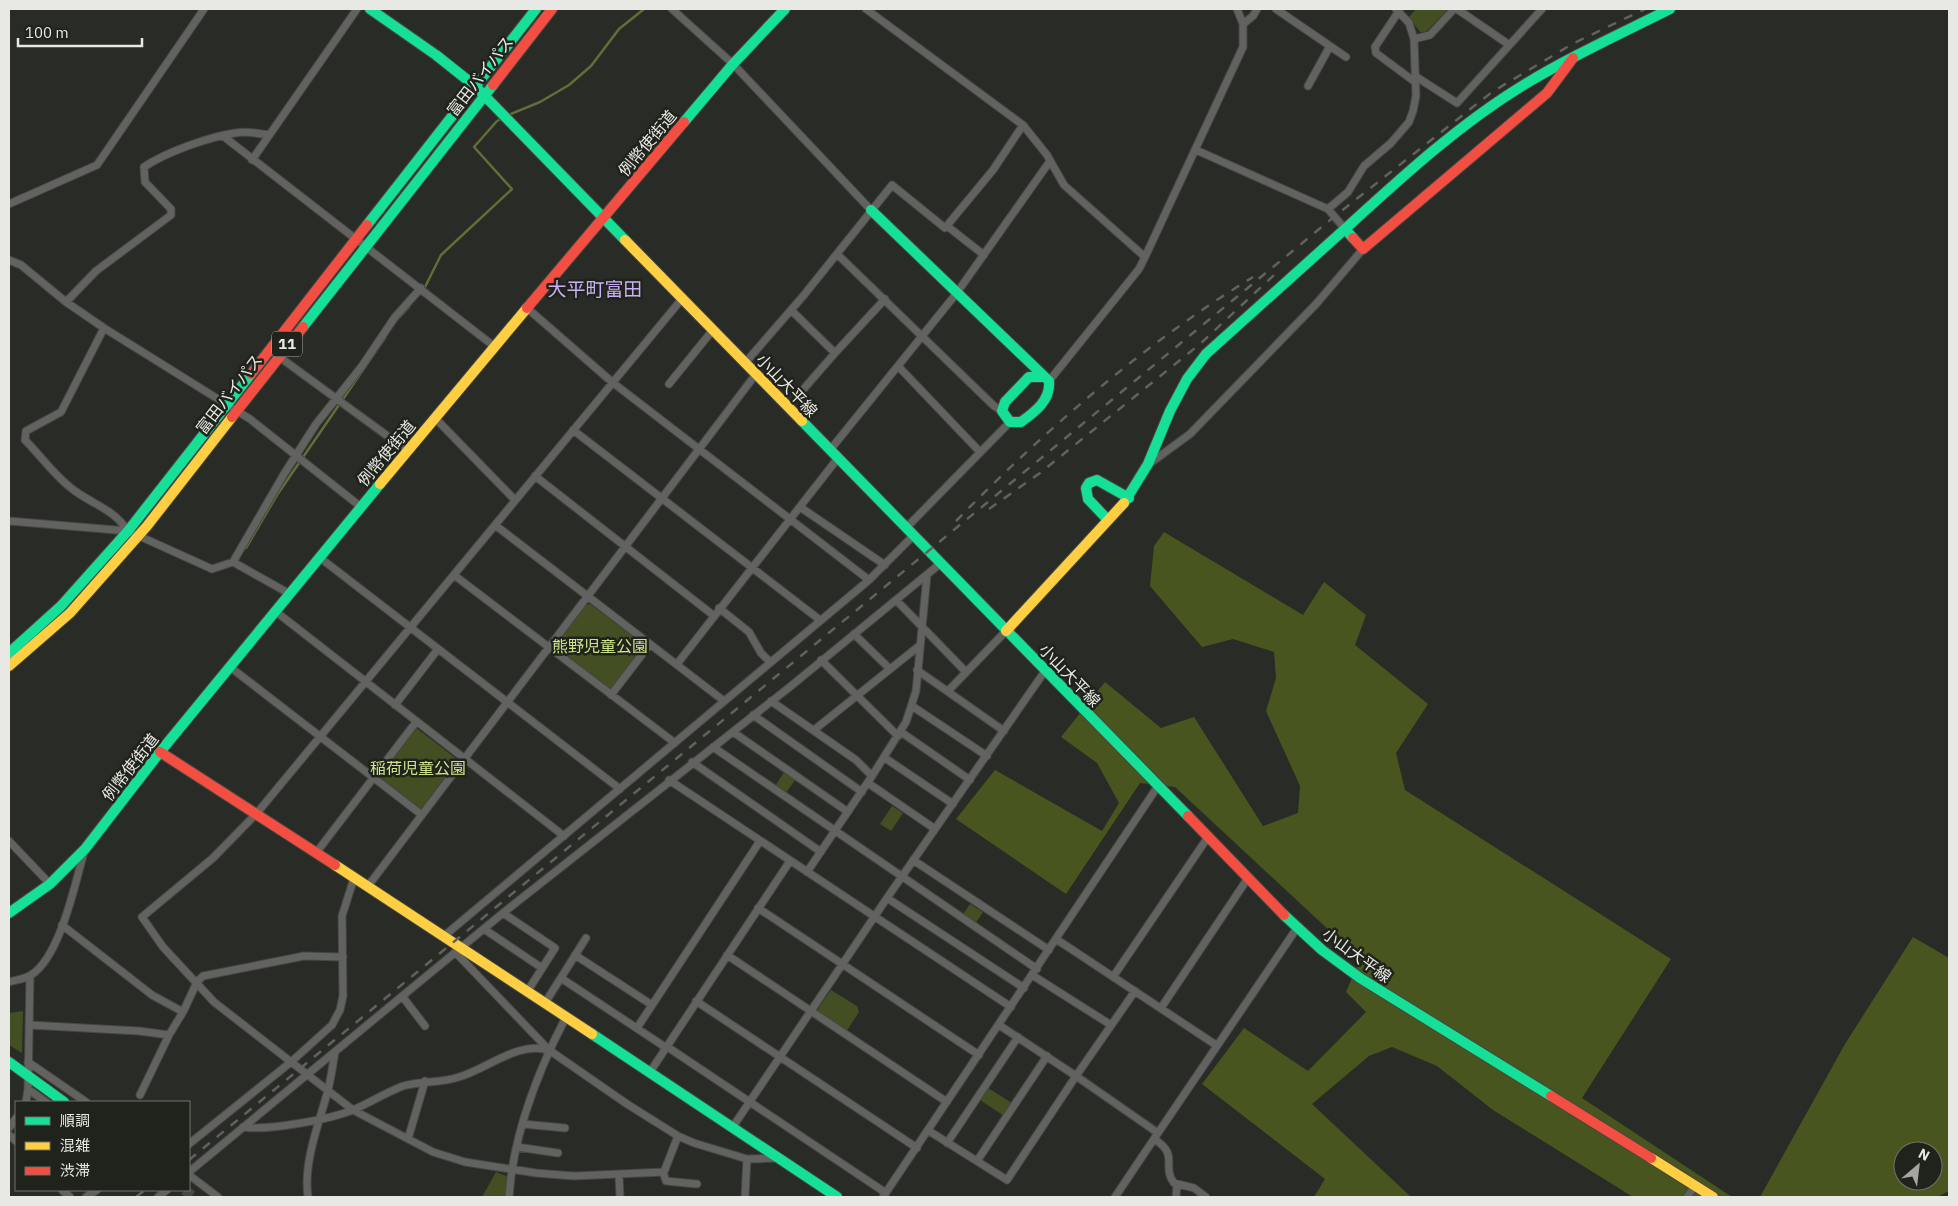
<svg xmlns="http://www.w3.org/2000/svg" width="1958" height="1206" viewBox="0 0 1958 1206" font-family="'IBM Plex Sans','Noto Sans JP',sans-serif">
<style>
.green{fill:#444e23}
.forest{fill:#49551f;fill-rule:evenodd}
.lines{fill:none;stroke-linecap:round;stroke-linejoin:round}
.stream{stroke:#616e37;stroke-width:2.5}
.secondary-tunnel{stroke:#464842;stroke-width:10;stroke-dasharray:10 5;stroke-linecap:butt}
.street-casing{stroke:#454742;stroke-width:9}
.fast-casing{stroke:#454742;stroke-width:12}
.slow-casing{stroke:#454742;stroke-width:12}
.jam-casing{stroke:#454742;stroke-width:12}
.street{stroke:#626361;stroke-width:7}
.fast{stroke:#16e098;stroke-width:10}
.slow{stroke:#ffcf43;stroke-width:10}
.jam{stroke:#f24e42;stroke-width:10}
.rail{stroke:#61625f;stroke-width:2.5;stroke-dasharray:9 9;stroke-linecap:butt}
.labels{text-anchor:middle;stroke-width:5;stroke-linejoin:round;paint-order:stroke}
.shield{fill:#20231b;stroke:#acaea8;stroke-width:1}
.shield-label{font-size:15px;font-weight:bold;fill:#e8e9e4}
.street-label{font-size:16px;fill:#e8e9e4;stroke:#20231b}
.park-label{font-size:16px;fill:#cee48c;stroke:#20231b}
.quarter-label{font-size:19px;fill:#c9b0f6;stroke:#20231b}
</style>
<rect width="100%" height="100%" fill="#292b26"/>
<!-- green -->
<path class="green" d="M1416,9H1448L1425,33L1420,32L1409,17Z
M590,604L645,645L611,690L554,647L585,605Z
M415,727L458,760L421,809L378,776Z
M785,771L796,779L785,794L775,786Z
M892,806L903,813L891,831L880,824Z
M970,904L983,912L975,924L962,916Z
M831,990L857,1006L859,1012L846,1032L818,1013L817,1010Z
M23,1011L22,1053L9,1045V1013Z
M988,1088L1012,1103L1004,1116L980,1100Z
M496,1172L509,1177L507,1197H482Z"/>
<!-- forest -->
<path class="forest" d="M1164,532L1303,615L1324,582L1366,615L1355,645L1428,704L1396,753L1405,790L1671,959L1582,1098L1732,1197H1633L1493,1110L1437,1066L1392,1047L1369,1056L1312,1104L1411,1197H1314L1325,1179L1202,1084L1244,1028L1308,1071L1366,1012L1346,992L1360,959L1175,787L1140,783L1066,894L956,819L995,770L1102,831L1119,803L1097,763L1061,737L1105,682L1161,728L1194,717L1263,826L1298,813L1300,786L1266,711L1276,678L1274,652L1233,639L1202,647L1150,586L1154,546Z
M1913,937L1949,958V1191L1937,1197H1760L1845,1044ZM1903,1151H1933V1181H1903Z"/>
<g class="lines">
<!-- stream -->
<path class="stream" d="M508,115L540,102L569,85L591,66L619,29L644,9
M424,289L441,255L512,189L474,147L497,121L503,118
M396,321L409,307
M246,548L277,495L385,338"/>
<!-- secondary-tunnel -->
<path class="secondary-tunnel" d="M184,1190L195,1197"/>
<!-- street casing -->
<g class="street-casing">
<path id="street" d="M672,9L733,64L871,210
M866,9L1023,125L1047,155L1064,185L1145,257
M1276,9L1346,57
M1457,9L1508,44
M1399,11L1375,47L1376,53L1415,82
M1243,24L1253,16L1257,9
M1414,39L1430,35L1454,9
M1415,76L1457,103L1542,9
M1308,86L1330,46
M223,136L495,347
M1196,150L1328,209L1348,192L1364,166L1391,143L1409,122L1413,111L1416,96L1414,39L1409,23L1396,9
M252,160L357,9
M9,204L97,165L204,9
M1328,209L1345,229
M947,226L984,255
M837,254L994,406L1002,411
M9,260L21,265L66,302L104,328L250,419L361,507
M66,302L96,271L171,215V209L145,182L144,167C166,152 209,137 235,133C247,131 257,133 269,135
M527,308L612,382L869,580
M791,310L835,353L885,299
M104,328L61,412L26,431L25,440C41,456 56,478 75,491C96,506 113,509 128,531
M278,356L408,451
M745,363L804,295L892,185L945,228L993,170L1023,125
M898,366L980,452
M1049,381L1139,269L1145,257L1243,47V24L1237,9
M669,384L712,331
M801,392L835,353
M435,418L515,500
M573,430L820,620
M830,450L956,294L1050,161
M1149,464L1190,434L1317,303L1363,249
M535,476L713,615
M800,507L885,565
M9,521L128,531L212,569L233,562L284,474L316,424L362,366L395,317L421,288
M495,525L724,701
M906,528L1010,422
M319,557L620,789
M233,562L290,594
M454,575L675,743
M896,600L966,672
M719,608L749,632L761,653L770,662
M275,611L564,836
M854,634L890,669
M821,660L898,736
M677,664L838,458
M230,667L422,815
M917,670L1004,731
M948,691L1006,631
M611,695L650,644
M771,701L856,760L872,776
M395,705L438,649
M912,706L987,756
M753,715L862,792
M814,730L919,646
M733,732L848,812
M901,732L970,780
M713,747L1037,969
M885,758L953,804
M692,762L821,852
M669,780L1011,1007
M868,783L935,829
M9,841L50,884
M316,853L416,722
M913,860L1049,950
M807,872L872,776L906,722L916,691L927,575
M368,886L756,374
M887,898L1024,988
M758,908L979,1055
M503,913L555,948L527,992
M62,925L152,995L183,1012L197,982L203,976L304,956L343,957
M484,929L542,968
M444,936L869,580L914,535
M1056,939L1216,1045
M455,952L549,1050L627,1104L678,1136L694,1143L747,1159L777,1158
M575,955L652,1005
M727,955L947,1102
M1032,975L1111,1025
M1113,977L1208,837
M561,978L665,1047
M9,982C16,980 25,979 31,975C60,957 75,884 84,852
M402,996L425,1026
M696,1001L917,1148
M545,1003L586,938
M1161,1008L1248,878
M29,1025L139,1031L169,1035
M637,1028L760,841
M666,1046L886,1193
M28,1062L86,1102
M650,1072L790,861
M28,1089L46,1102
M140,1095L169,1035L183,1012
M26,1102L28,1089L30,976
M523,1124L565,1128
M243,1127C267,1131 333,1119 355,1109C371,1102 387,1092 403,1086C421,1081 442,1083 459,1077C487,1069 518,1041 548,1050
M9,1128L16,1118
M732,1128L887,898L1045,671
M929,1131L1007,1180L1076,1076L999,1025
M1158,1133L1297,928
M9,1135L16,1141
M678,1136L664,1172L574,1176L536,1173L465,1162L433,1152L353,1110L214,1002L163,947L142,917L213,858L257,813L681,300
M408,1139L425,1081
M1154,1139C1180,1155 1161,1166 1174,1183L1194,1188L1206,1197
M947,1143L1018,1037
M189,1144L291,1062L332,1025L340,1010L343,996L342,916L354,878
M517,1147L558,1153
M977,1161L1047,1056
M189,1172L503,913L791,686L941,563
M663,1172L666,1181L697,1184
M189,1175L218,1197
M619,1176L620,1197
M62,1190L70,1197
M86,1197L97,1190
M158,1197L167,1190
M308,1197C303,1162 319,1124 328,1090C331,1078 333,1064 335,1052
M509,1197C513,1136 538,1071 566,1017
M745,1197L747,1159
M883,1197L1158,786
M1115,1197L1158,1133L1076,1076L1135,991
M1176,1197L1177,1185
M1687,1197L1695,1186"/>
</g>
<!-- fast casing -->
<g class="fast-casing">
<path id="fast" d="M370,9L436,55L475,86L625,240
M684,122L733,64L785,9
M871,210L1049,381C1051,400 1035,412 1021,422H1010L1002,411L1005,402L1029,377H1044
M367,225L536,9
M1345,229C1401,178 1457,126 1522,86C1569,57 1620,34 1670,9
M303,327L493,85
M802,421L1188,816
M1124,503L1148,464L1170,411L1187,379L1206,354L1345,229L1353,238
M1108,520L1088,499L1086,488L1089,483L1097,480L1129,498
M9,653L61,606L128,531L251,374
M9,913L50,884L85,849L160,752L380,484
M1284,915L1322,950L1360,978L1551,1096
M592,1034L837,1197
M9,1062L64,1102"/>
</g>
<!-- slow casing -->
<g class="slow-casing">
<path id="slow" d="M625,240L802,421
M380,484L527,308
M1006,631L1124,503
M9,666L70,613L147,526L232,417
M335,865L592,1034
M1651,1158L1713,1197"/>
</g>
<!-- jam casing -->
<g class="jam-casing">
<path id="jam" d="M493,85L552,9
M1353,238L1363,249L1547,93L1573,58
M527,308L684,122
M251,374L367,225
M232,417L303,327
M160,752L335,865
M1188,816L1284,915
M1551,1096L1651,1158"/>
</g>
<!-- street -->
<use href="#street" class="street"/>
<!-- fast -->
<use href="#fast" class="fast"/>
<!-- slow -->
<use href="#slow" class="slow"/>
<!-- jam -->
<use href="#jam" class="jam"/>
<!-- rail -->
<path class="rail" d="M989,509L1040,473L1200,344L1274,275
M956,521C1045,430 1145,343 1253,277
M189,1160L1335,216L1492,92L1574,43L1645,9
M136,1197L145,1190"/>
</g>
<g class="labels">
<!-- shield labels -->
<rect class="shield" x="272" y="331.5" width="30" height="25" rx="4"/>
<g class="shield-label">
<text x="287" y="349">11</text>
</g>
<!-- street labels -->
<g class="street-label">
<text transform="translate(480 76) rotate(-52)" y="6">富田バイパス</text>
<text transform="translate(647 143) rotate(-50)" y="6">例幣使街道</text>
<text transform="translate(787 385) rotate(46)" y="6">小山大平線</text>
<text transform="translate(229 394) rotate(-52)" y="6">富田バイパス</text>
<text transform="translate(386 453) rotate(-50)" y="6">例幣使街道</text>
<text transform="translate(1070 675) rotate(46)" y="6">小山大平線</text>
<text transform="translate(130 767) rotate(-52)" y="6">例幣使街道</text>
<text transform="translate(1357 955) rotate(36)" y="6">小山大平線</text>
</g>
<!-- park labels -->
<g class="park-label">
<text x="600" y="652">熊野児童公園</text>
<text x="418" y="774">稲荷児童公園</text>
</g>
<!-- quarter labels -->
<g class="quarter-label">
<text x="595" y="296">大平町富田</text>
</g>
</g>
<!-- border -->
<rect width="1958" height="1206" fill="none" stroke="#e8e9e4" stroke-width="20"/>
<!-- legend -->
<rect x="15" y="1101" width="175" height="90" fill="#20231b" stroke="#70726b"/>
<rect x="25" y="1117" width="25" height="8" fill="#16e098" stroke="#70726b"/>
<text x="60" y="1126" font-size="15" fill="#e8e9e4">順調</text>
<rect x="25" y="1142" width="25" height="8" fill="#ffcf43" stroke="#70726b"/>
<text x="60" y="1151" font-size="15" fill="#e8e9e4">混雑</text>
<rect x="25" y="1167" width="25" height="8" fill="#f24e42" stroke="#70726b"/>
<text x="60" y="1176" font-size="15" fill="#e8e9e4">渋滞</text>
<!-- north arrow -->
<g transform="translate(1918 1166) rotate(28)"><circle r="24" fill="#20231b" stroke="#70726b"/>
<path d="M0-4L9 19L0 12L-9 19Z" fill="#a5a6a2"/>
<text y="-8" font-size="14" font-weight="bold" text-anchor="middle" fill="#e8e9e4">N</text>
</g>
<!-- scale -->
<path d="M18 38v8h124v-8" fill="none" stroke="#e8e9e4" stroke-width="2.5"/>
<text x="25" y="38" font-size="15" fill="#e8e9e4" stroke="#20231b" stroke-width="4" paint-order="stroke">100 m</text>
</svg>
